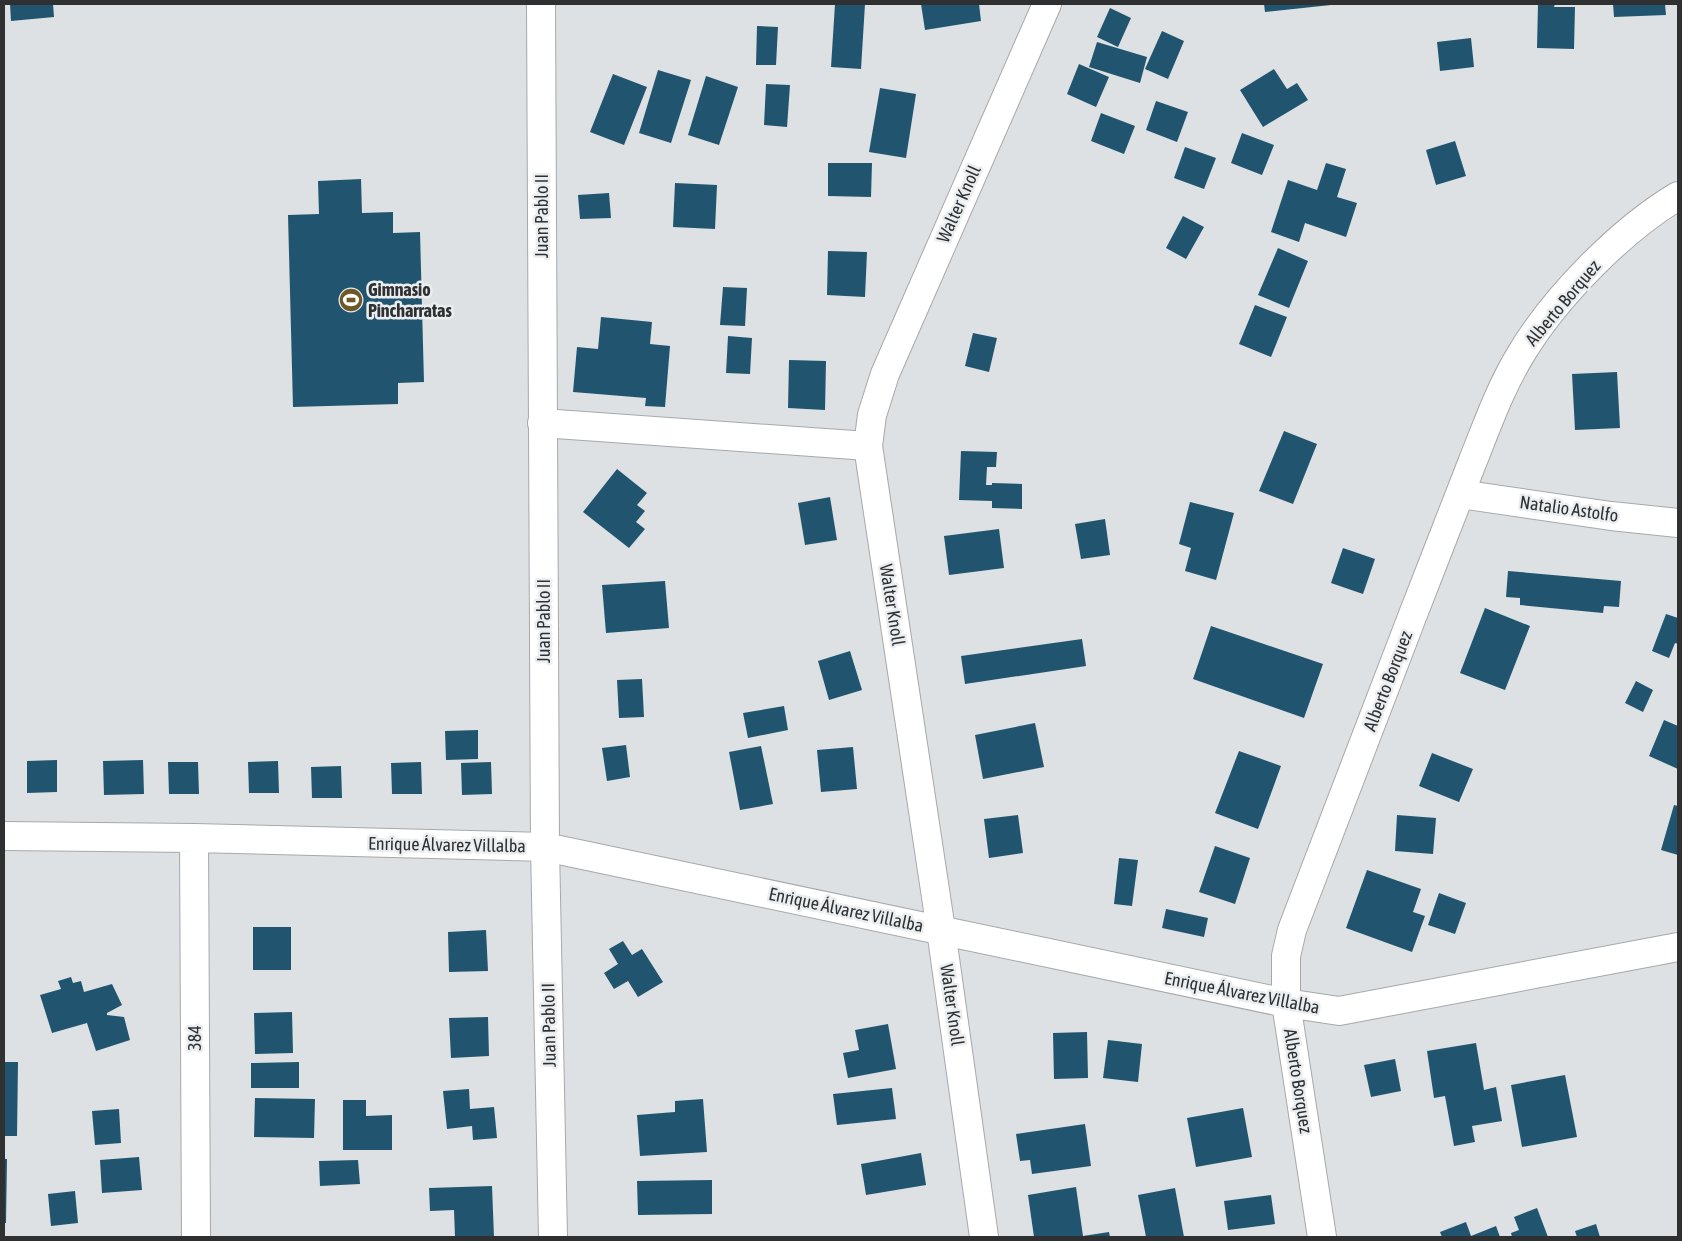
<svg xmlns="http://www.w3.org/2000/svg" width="1682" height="1241" viewBox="0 0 1682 1241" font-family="'Asap Condensed',sans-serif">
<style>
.building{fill:#21556f}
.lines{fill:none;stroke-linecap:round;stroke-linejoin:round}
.street-casing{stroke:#a5a9ac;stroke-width:30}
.street{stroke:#fff;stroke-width:28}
.labels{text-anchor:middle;stroke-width:5;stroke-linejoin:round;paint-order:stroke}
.street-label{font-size:18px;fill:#2f3031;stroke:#eaeef1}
.poi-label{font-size:18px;font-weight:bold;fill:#2f3031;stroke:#eaeef1;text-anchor:start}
</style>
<rect width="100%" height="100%" fill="#dde1e3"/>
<!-- building -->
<path class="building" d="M10,4H53L54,17L11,21Z
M835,4H865L861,69L831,67Z
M921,4H979L981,21L925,30Z
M1264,4H1331V5L1265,12Z
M1538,4H1555L1554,7H1575L1574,49L1537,48Z
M1613,4H1665L1666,15L1614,17Z
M1110,8L1131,18L1118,47L1097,37Z
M757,26L778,27L776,65H756Z
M1162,31L1184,41L1168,79L1145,69Z
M1471,38L1474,67L1440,71L1437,42Z
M1097,42L1147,57L1140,83L1089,67Z
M1079,64L1109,77L1096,107L1067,94Z
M1274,69L1287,89L1297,83L1308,100L1263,127L1240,90Z
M658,70L691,80L671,143L639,133Z
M613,74L647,87L624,145L590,132Z
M706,76L738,87L719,145L688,135Z
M766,84L790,85L787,127L764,125Z
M880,88L916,94L906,158L869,152Z
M1156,101L1188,112L1177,142L1146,130Z
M1101,113L1135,126L1124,154L1091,141Z
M1242,133L1274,145L1262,175L1231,163Z
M1455,141L1466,176L1436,185L1426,150Z
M1185,147L1216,158L1204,189L1174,178Z
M828,163H872L871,197L828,196Z
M1326,163L1346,169L1337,197L1357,203L1346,237L1305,223L1299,242L1271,232L1288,180L1317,190Z
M361,179L362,213L393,212V233L420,232L424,382L398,383V404L293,407L288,215L319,214L318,181Z
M675,183L717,185L715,229L673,227Z
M609,193L611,218L580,219L578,195Z
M1183,216L1204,227L1186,259L1166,248Z
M1278,248L1308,261L1289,308L1258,295Z
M828,251L867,252L865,297L827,295Z
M723,287L747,288L745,326L720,325Z
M1255,305L1287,317L1271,357L1239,344Z
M601,317L652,322L650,344L670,346L665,407L645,406L646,398L573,392L577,347L598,349Z
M973,333L997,338L989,372L965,366Z
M728,336L752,338L750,374L726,373Z
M789,360L826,361L825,410L788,408Z
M1617,372L1620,428L1575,430L1572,374Z
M1284,431L1317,444L1293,504L1259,491Z
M961,451L997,452L996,467H987L986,485H992V483L1022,484V509L992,508V501L959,500Z
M617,469L647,493L637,505L645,511L636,522L645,529L629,548L583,512Z
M830,497L837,540L805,545L798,503Z
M1190,502L1234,513L1216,580L1185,571L1191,548L1179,544Z
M1105,519L1110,555L1081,559L1075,524Z
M999,529L1004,568L949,575L944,536Z
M1343,548L1375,559L1363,594L1331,583Z
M1508,571L1621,581L1619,607L1604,606L1603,613L1520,605V598L1506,597Z
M665,581L669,628L606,633L602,585Z
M1485,608L1530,626L1505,690L1460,673Z
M1666,614L1678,618V644L1675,643L1669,658L1652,651Z
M1211,626L1323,664L1304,718L1193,679Z
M1082,639L1086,666L965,684L961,656Z
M850,651L862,690L829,700L818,661Z
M642,679L644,717L619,718L617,680Z
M1636,681L1653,690L1643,712L1625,703Z
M784,706L788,730L748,738L743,713Z
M1664,720L1678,726V769L1649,756Z
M1035,723L1044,767L983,779L975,735Z
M478,730V759L446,760L445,731Z
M626,745L630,777L607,781L602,748Z
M761,746L773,804L740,810L729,752Z
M853,747L857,789L821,792L817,750Z
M1239,751L1281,766L1258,829L1215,813Z
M1432,753L1473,769L1459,802L1419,786Z
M57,760V792L27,793V761Z
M143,760L144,794L104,795L103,761Z
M278,761L279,793H249L248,762Z
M168,762H198L199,794H169Z
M421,762L422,794H392L391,763Z
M491,762L492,794L462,795L461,763Z
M341,766L342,798H312L311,767Z
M1674,805L1678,806V855L1661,850Z
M1018,815L1023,853L989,858L984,819Z
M1397,815L1436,818L1433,854L1395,851Z
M1215,846L1250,858L1235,904L1199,892Z
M1119,858L1138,860L1132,906L1114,904Z
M1367,870L1421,889L1413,912L1425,916L1412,952L1346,928Z
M1439,893L1466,903L1455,934L1428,925Z
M1166,909L1208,918L1204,937L1162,928Z
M253,927H291V970H253Z
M486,930L488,971L449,972L448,932Z
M623,941L632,955L642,949L663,982L638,997L628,981L614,989L604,973L618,964L609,949Z
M71,977L73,983L81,981L84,992L112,984L122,1005L107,1013V1015L124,1017L130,1040L96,1051L87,1023L52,1033L40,995L61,989L58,981Z
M292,1012L293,1053L255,1054L254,1013Z
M488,1017L489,1056L451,1058L449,1018Z
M888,1024L896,1069L848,1078L843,1053L859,1050L855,1030Z
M1087,1032L1088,1078L1054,1079L1053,1033Z
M1108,1040L1142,1044L1138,1082L1103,1078Z
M1476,1043L1484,1090L1496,1087L1502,1121L1472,1126L1475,1142L1454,1146L1445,1096L1434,1098L1427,1051Z
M1395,1059L1401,1091L1371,1097L1364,1065Z
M4,1062H18L17,1136H4Z
M299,1062V1088H251V1063Z
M1565,1075L1577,1137L1522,1147L1511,1085Z
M892,1088L896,1119L837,1125L833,1094Z
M469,1089L470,1109L494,1107L497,1138L473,1140L472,1126L447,1129L443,1091Z
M255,1098L315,1099L314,1138L254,1137Z
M703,1099L707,1152L640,1156L637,1115L675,1112V1101Z
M343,1100H366V1116L392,1115V1150H343Z
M1243,1108L1252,1157L1196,1167L1187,1118Z
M119,1109L121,1143L95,1145L92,1111Z
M1085,1124L1091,1166L1032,1174L1030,1160L1020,1161L1016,1134Z
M921,1153L926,1185L866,1195L861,1164Z
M139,1157L142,1190L102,1193L100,1160Z
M4,1159H7L6,1223H4Z
M358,1160L360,1184L320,1186L319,1161Z
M712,1180V1214L638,1215L637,1181Z
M492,1186L494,1237H455L454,1210L430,1211L429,1188Z
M1076,1187L1083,1236L1109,1232L1110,1237H1034L1028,1195Z
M1175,1188L1184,1237H1146L1138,1195Z
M75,1191L78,1223L51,1226L48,1194Z
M1271,1195L1275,1224L1228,1230L1224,1201Z
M1537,1208L1548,1237H1512L1511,1233L1519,1230L1514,1217Z
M1466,1222L1471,1236L1496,1226L1500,1237H1442L1440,1232Z
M1596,1224L1600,1237H1577L1575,1231Z"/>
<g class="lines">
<!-- street casing -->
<g class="street-casing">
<path id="street" d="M541,4L545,847L553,1237
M542,423L868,446
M1460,494L1611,516L1678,523
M4,836L194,838L545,847L1286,1003L1339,1011L1678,947
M194,838L196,1237
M984,1237L941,930L868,446L872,415L885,374L1047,4
M1322,1237L1286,1003V956L1292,930C1332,826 1372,722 1412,617C1432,566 1452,514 1472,463C1487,426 1500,388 1521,354C1555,297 1621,230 1678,196"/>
</g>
<!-- street -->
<use href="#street" class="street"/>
</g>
<!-- icons -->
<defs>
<g id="stadium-disc" transform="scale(1.25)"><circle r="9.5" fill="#6f5828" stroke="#eaeef1"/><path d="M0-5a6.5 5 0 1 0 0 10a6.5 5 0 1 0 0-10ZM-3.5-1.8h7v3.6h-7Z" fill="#fff"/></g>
</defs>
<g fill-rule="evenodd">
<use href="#stadium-disc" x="351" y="300"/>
</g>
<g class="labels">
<!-- street labels -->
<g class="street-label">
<text transform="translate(959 204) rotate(-66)" y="6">Walter Knoll</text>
<text transform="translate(542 216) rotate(-90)" y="6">Juan Pablo II</text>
<text transform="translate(1563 303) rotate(-50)" y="6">Alberto Borquez</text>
<text transform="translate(1569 509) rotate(8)" y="6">Natalio Astolfo</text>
<text transform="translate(892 605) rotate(81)" y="6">Walter Knoll</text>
<text transform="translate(544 621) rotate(-90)" y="6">Juan Pablo II</text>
<text transform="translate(1388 681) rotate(-69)" y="6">Alberto Borquez</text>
<text transform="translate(447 845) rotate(1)" y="6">Enrique Álvarez Villalba</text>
<text transform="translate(846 910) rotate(12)" y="6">Enrique Álvarez Villalba</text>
<text transform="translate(1242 993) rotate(11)" y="6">Enrique Álvarez Villalba</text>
<text transform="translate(952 1005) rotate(82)" y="6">Walter Knoll</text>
<text transform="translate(549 1025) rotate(-91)" y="6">Juan Pablo II</text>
<text transform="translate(195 1038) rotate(-90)" y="6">384</text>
<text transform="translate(1298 1081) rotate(81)" y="6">Alberto Borquez</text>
</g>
<!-- poi labels -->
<g class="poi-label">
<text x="368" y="296">Gimnasio<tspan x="368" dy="21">Pincharratas</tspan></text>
</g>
</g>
<!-- border -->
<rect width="1682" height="1241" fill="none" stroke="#2f3031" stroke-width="10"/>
</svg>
